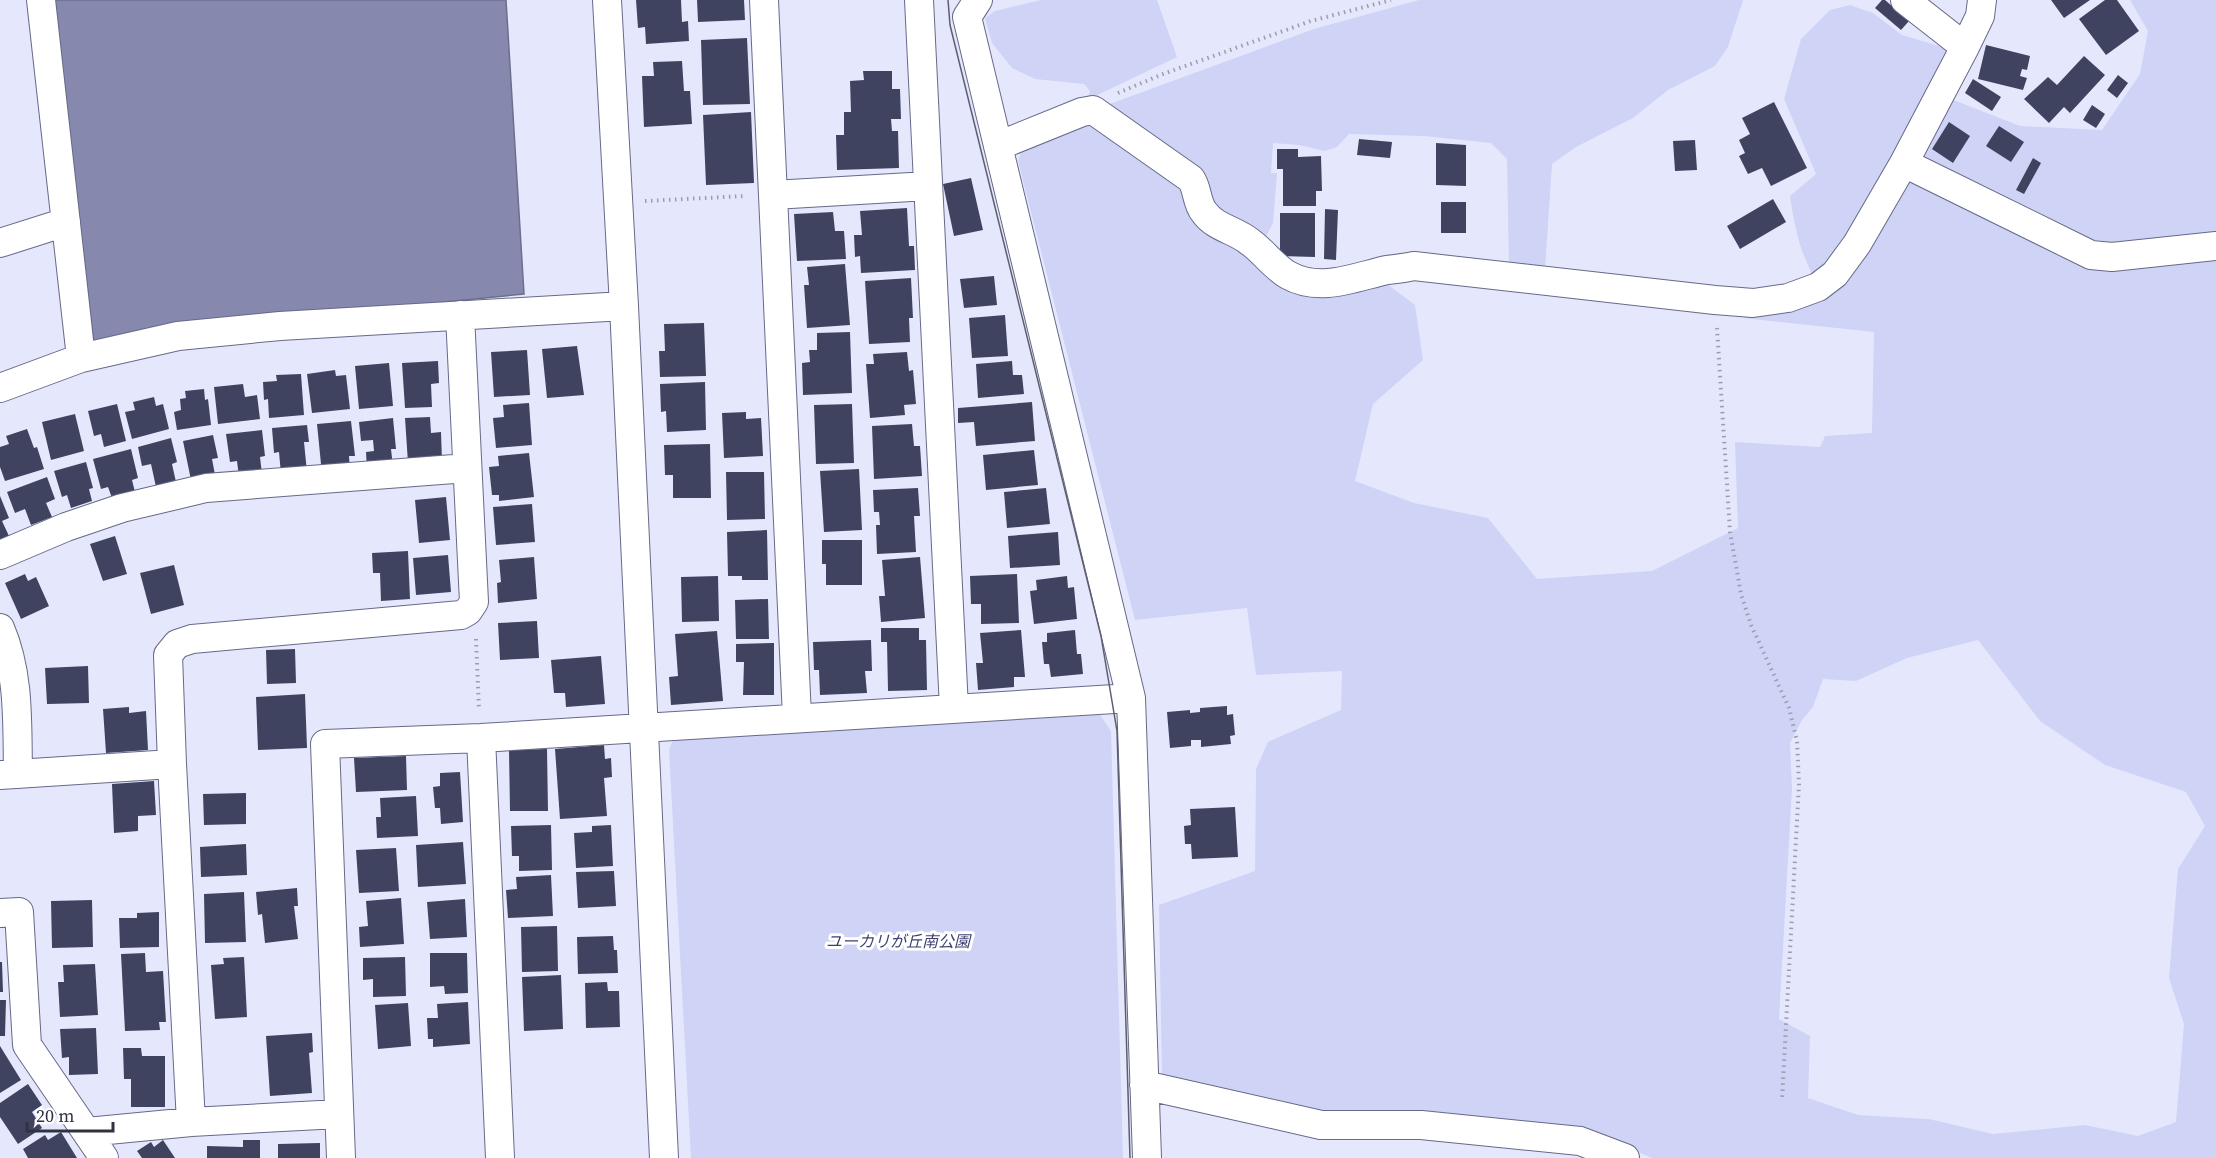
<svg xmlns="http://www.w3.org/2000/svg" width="2216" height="1158" viewBox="0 0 2216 1158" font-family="'Source Serif 4','Noto Sans JP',serif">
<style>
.green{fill:#cfd3f6;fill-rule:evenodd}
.water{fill:#8689ad;stroke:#6c6f8c;stroke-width:1.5}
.building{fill:#40435f}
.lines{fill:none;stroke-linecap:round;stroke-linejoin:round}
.minor-casing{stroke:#666988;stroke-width:30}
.path{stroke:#9b9daf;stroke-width:4;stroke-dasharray:1.5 4.5;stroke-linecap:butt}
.minor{stroke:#fff;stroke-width:28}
.tram{stroke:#5d5f6e;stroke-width:1.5}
.labels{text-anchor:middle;stroke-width:6;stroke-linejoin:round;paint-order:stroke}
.park-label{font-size:16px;font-style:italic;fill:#3d3f70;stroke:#fff}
</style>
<rect width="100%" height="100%" fill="#e5e8fd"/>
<!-- green -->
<path class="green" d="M1041,0H1157L1177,57L1087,100L1090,91L1084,84L1035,79L1012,68L992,43L985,18L995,11Z
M1419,0H1743L1728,47L1715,66L1668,90L1633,118L1576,147L1552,164L1545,269L1509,267L1507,159L1491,143L1424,136L1349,134L1337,147L1325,151L1299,145L1273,143L1271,173H1277L1273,223L1263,242L1221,218L1107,105L1314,29Z
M2130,0H2216V1158H1652L1619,1144L1325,1113L1162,1076L1159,905L1255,871L1256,769L1268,742L1341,710L1342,671L1256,675L1247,608L1135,620L1018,161L1023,147L1086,122L1185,182L1283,281L1387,284L1415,305L1423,360L1373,404L1355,481L1414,503L1488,518L1537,579L1652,571L1738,528L1735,442L1820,447L1825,436L1872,433L1874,332L1743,318L1821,291C1801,255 1796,236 1790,196L1816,174L1784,99L1801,39L1830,10L1850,5L1873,13L1902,35L1946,48L1951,99L2020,126L2102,130L2140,74L2148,31ZM1978,640L2040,721L2105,765L2186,792L2205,826L2178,869L2169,978L2184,1024L2176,1122L2138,1136L2085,1125L1993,1134L1929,1119L1858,1115L1808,1098L1810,1036L1779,1019L1792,788L1790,743L1802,720L1813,707L1823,679L1856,681L1907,658Z
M1099,713L1111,731L1123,1158H691L669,750L675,735Z"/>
<!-- water -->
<path class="water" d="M51,0H506L524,294L273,319L94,345Z"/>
<!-- building -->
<path class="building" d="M636,0H681L682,22L688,21L689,41L646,44L645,27L638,28Z
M697,0H744L745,20L698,22Z
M1882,0H1885L1909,21L1901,30L1875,8Z
M2051,0H2090L2064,18Z
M2105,0H2117L2139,31L2106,55L2079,19Z
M747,38L750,104L703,105L701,40Z
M1986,45L2030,56L2027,70L2022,69L2020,76L2027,78L2023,90L1978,79Z
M2084,56L2105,75L2070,113L2064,107L2049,123L2024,99L2048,77L2057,85Z
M682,61L684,91H690L692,124L644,127L642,76H654L653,62Z
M863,71H892V89H900L901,119H891L892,131H898L899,168L837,170L836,135H844V112H851L850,81L864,80Z
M2118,75L2128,83L2117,98L2107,90Z
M1973,79L2001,97L1992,111L1965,93Z
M1774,102L1807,168L1771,186L1762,168L1748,174L1739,156L1745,153L1739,140L1750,134L1742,118Z
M2092,105L2105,114L2096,128L2083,120Z
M751,112L754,183L706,185L703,115Z
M1949,122L1970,136L1953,163L1932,149Z
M1999,126L2024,142L2011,162L1986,146Z
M1359,139L1392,142L1390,158L1357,155Z
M1695,140L1697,170L1675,171L1673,141Z
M1436,143L1466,145V186L1436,185Z
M1277,149H1298V157L1321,156L1322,191H1316V206H1283V169H1277Z
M2033,158L2041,163L2024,194L2016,190Z
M971,178L983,230L954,236L943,184Z
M1773,199L1786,222L1740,249L1727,226Z
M1441,202H1466V233H1441Z
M907,208L909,246H914L915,270L861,273L860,256L855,257L854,235H862L860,211Z
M1325,209L1338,210L1336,260L1324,259Z
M833,212L835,231H844L846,259L797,261L794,214Z
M1280,213H1315V257L1280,256Z
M845,264L850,325L807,328L804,285H809L807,267Z
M994,276L997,305L964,308L960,279Z
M911,278L913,318H909L910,342L869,344L865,281Z
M1005,315L1008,356L972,358L969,318Z
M704,323L706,376L660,377L659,351H665L664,324Z
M850,332L852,393L803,395L802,363L810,362L809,350H817V333Z
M577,346L584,395L547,398L542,349Z
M527,350L530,395L494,397L491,352Z
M907,352L909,371L913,370L916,404L904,405L905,415L870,418L866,364H874L873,354Z
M438,361L439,383L431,384L432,407L405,408L402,363Z
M1012,361L1013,375H1022L1024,394L978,398L976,364Z
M389,363L393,406L359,409L355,366Z
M335,370L336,376L346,375L350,409L312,413L307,374Z
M301,374L304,415L269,418L268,399L264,400L263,382L277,381L276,375Z
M705,382L706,430L667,432L666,411L661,412L660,384Z
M243,384L245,397L257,395L260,419L218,424L214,387Z
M204,389L205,400L208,399L211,425L177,430L174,412L181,410L180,399L186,398L185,391Z
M154,397L156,406L163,404L169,429L132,439L125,412L135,410L133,402Z
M1032,402L1035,441L976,446L974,422L958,423V408Z
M529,403L532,445L496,448L493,418L504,417L503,405Z
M117,404L126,441L104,447L101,434L94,436L88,411Z
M852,404L854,463L816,464L814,405Z
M746,412V419L761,418L763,456L724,458L722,413Z
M75,414L84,451L51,460L42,422Z
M430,417L431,433L441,432L442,461L408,463L405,418Z
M393,418L396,449H391L393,467L367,470L366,452L374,451L373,440L361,441L359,422Z
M351,421L355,456H349L350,471L322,474L317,424Z
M912,424L914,446H920L922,476L874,479L872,426Z
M307,425L309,442H304L307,472L281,474L279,452L274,453L272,428Z
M27,429L34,448L37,447L44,469L5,481L0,467V447L9,444L6,436Z
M262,430L265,456L260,457L262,474L239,477L237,461L230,462L226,434Z
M213,435L218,458L212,459L216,480L192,485L183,441Z
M171,438L177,462L172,464L176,482L156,487L151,464L142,466L138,447Z
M710,444L711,498H673V475H665L664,445Z
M131,449L138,478L132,480L135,492L112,498L108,487L101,489L93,459Z
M1034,450L1038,485L986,490L983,455Z
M529,453L534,497L499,501V495H492L489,467L499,466L498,456Z
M86,462L93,488L89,489L92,501L71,508L67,495L62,497L54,471Z
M859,469L862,530L824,532L820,471Z
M726,472H764L765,519L727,520Z
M47,477L55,499L46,503L52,517L31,525L25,509L15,513L7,492Z
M918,488L920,516H914L916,552L877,554L876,525H880L879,512H874L873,490Z
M1046,488L1050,524L1007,528L1004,492Z
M0,496L9,518L2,521L9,536L0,540Z
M446,497L450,540L419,543L415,500Z
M532,504L535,542L496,545L493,507Z
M767,530L768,580H742V576H728L727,532Z
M1058,532L1060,565L1010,568L1008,536Z
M115,536L127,574L103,581L90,544Z
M822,540H862V585H826V564H822Z
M408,551L410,599L381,601L380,573H373L372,553Z
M448,555L451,592L416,595L413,558Z
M534,557L537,599L498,603L497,583L501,582L499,560Z
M920,557L925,618L881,622L879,596H885L882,560Z
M174,565L184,605L151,614L140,573Z
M25,574L28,581L36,577L49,606L21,619L5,583Z
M1017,574L1019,623L981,624V604H971L970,576Z
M718,576L719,621L682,622L681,577Z
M1067,576L1068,588L1074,587L1077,619L1034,624L1030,591L1037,590L1036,580Z
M768,599L769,639H736L735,600Z
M537,621L539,658L500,660L498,623Z
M881,628H919V640H926L927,690L888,691L887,642H881Z
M1021,630L1025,677H1014V687L978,690L976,663H983L980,633Z
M1075,630L1077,654H1081L1083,674L1051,677L1049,664H1044L1042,642H1047V633Z
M717,631L723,701L671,705L669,677L678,676L675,634Z
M871,640L872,671H865L867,693L820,695L819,670H814L813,642Z
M774,643V695H743L744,662H736V644Z
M295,649L296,683L267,684L266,650Z
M601,656L605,704L566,707L565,693H554L551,660Z
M88,666L89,703L47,704L45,668Z
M305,694L307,748L258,750L256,697Z
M1227,706V715L1233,714L1235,735L1230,736L1231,744L1201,747V740H1191V746L1170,748L1167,712L1190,710V713L1200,712V708Z
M129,707V713L146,711L148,750L106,753L103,709Z
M604,745L605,759L611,758L612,777L604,778L607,816L560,819L555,749Z
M547,749L548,811H510L509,750Z
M406,756L407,790L356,792L354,758Z
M460,772L463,822L441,824L440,808H435L433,787L440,786V773Z
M154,781L156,815L138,816V831L114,833L112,784Z
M246,793V824L204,825L203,794Z
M416,796L418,836L377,838L376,817H381L380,798Z
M1235,807L1238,857L1192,859L1191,844H1185L1184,826L1191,825L1190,809Z
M551,825L552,870L519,871V856H512L511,826Z
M611,825L613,866L576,868L574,833L592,832V826Z
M463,842L466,884L418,887L416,845Z
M246,844L247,875L201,877L200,847Z
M396,848L399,891L359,893L356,850Z
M614,871L616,906L578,908L576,872Z
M551,875L553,916L508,918L506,890L517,889L516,877Z
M297,888L298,906H294L298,939L265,943L262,914L258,915L256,892Z
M244,892L246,942L205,943L204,894Z
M401,898L404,944L360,947L359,927L368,926L366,901Z
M465,899L467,937L430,939L427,902Z
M92,900L93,947L52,948L51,901Z
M159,912V947L120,948L119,918H137V913Z
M557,926L558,971L522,972L521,927Z
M613,936L614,950H617L618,973L578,974L577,937Z
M145,953L146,972L163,971L166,1022H159L160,1030L125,1031L121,954Z
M430,953H467L468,993L445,994L444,986L430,987Z
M244,957L247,1017L215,1019L211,965L224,964L223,958Z
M405,957L406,996L373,997V979L363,980V958Z
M0,962H2L3,992H0Z
M95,964L98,1015L60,1017L58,982H64L63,965Z
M561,975L563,1029L524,1031L522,977Z
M607,982L608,991H619L620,1027L586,1028L585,983Z
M0,1000H6L5,1036H0Z
M468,1002L470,1044L433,1047V1039H428L427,1018H438L437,1004Z
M408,1003L411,1046L378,1049L375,1005Z
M96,1028L98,1074L69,1075V1057L62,1058L60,1029Z
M312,1033L313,1052L309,1053L312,1093L270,1096L266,1036Z
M0,1046L21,1080L0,1093Z
M123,1048H141L142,1056H165V1107H131V1079H124Z
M28,1084L42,1105L32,1112L42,1128L18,1144L0,1117V1103Z
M61,1132L77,1158H28L23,1149L45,1135L48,1140Z
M163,1140L175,1158H142L137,1151L151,1142L154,1147Z
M243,1140H260V1158H207V1146L243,1147Z
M320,1143V1158H278V1144Z"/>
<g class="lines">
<!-- minor casing -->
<g class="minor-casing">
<path id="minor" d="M41,0L81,358
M607,0L624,306L664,1158
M764,0L797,717
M919,0L954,708
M978,0L967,17L1131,698L1147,1158
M1905,0L1965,47
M998,146L1082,112L1093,110L1191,179C1198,189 1196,202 1204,212C1215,228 1236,230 1250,242C1263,251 1274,267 1288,275C1320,293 1355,277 1387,270C1396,269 1405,268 1414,266L1715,300L1753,303L1788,298L1818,287L1835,274L1857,244L1904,163L1965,47L1980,16L1982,0
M1904,163L2091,255L2112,257L2216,246
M773,195L928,186
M0,243L66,222
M0,388L81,358L178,336L280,326L624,306
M0,555L66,527L122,508L206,488L467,468
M0,628C20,674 17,725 18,774
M481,738L500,1158
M0,775L172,764
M0,913L19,912L27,1045L104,1158
M1144,1085L1321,1125H1421L1580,1141L1625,1158
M191,1122L172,764L168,655L177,644L192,639L461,615L468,611L474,602L460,315
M87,1132L191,1122L339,1114
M341,1158L325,744L481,738L1131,698"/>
</g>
<!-- path -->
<path class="path" d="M1118,93L1163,74L1311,21L1391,0
M645,201L745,196
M1717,328L1730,532L1741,594L1751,625L1789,708L1797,741L1799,784L1782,1100
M476,639L479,710"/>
<!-- minor -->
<use href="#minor" class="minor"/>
<!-- tram -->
<path class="tram" d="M948,0L950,25L1101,636L1117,731L1130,1158"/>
</g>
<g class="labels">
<!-- park labels -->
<g class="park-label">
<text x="898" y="947">ユーカリが丘南公園</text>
</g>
</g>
<!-- scale -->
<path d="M27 1122v9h86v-9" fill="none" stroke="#30323f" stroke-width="3"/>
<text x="36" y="1122" font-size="18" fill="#30323f" stroke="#ffffff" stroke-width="4.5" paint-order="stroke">20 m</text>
</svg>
